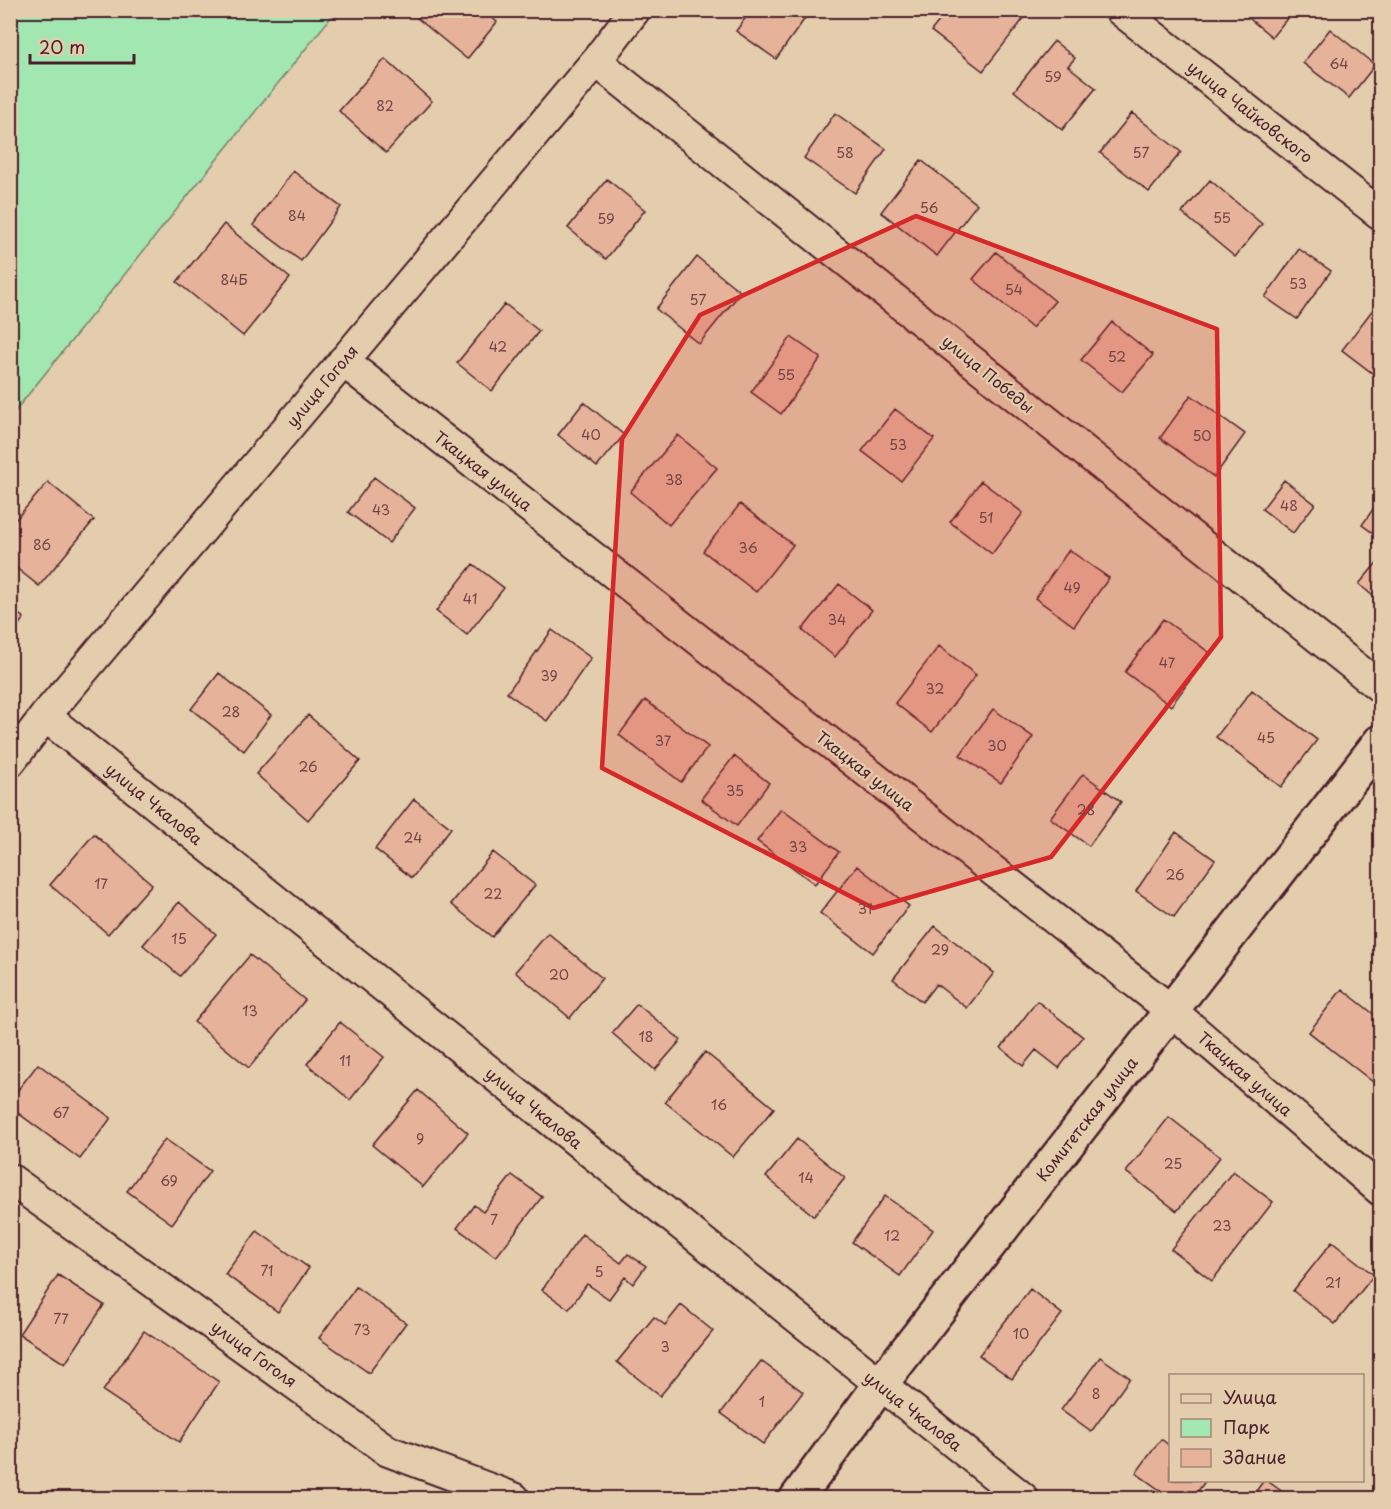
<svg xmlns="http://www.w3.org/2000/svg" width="1391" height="1509" viewBox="0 0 1391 1509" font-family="'Playpen Sans',sans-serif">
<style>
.green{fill:#a2e6b1;stroke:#76826e;stroke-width:1.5}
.building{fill:#e6b299;stroke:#4a1f2b;stroke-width:1.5}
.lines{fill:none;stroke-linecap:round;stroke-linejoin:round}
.minor-casing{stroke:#4a1f2b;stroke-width:34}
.tertiary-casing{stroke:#4a1f2b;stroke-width:38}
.minor{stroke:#e3cdad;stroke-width:30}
.tertiary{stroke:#e3cdad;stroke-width:33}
.marked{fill:#d62828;fill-opacity:0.2;stroke:#d62828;stroke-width:4.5;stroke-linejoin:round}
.labels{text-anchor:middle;stroke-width:4.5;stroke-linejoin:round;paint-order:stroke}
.number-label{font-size:14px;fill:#714446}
.street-label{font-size:16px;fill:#4a1f2b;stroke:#e3cdad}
</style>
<rect width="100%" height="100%" fill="#e3cdad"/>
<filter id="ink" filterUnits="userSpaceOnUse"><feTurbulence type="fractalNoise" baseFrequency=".0167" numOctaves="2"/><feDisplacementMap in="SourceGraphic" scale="12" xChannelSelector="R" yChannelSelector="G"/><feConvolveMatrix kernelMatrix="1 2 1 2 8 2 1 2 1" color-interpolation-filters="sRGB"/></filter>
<g filter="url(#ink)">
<!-- green -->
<path class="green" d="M11,10L336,11L11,416L10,11Z"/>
<!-- building -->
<path class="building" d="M423,10H483L497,22L467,59L417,18Z
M751,10H811L776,59L736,31Z
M948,10H1025L1028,13L983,71L931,31Z
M1239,10H1294L1272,37Z
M1330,29L1375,65L1349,98L1303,63Z
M1054,41L1075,58L1068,66L1096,88L1062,130L1014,91Z
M385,59L432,101L386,153L339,111Z
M835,113L886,149L855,193L804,158Z
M1132,113L1181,152L1149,192L1100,153Z
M921,160L977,204L937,256L881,212Z
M293,171L341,207L301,261L253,225Z
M607,179L645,210L606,259L568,228Z
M1210,180L1262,224L1235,257L1182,213Z
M224,224L290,278L243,336L177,282Z
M1299,249L1331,271L1297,319L1265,297Z
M996,252L1055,301L1032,328L973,279Z
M697,257L741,292L699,344L656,309Z
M505,304L539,331L492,391L457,363Z
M1377,304L1380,306V379L1342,350Z
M1112,322L1153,355L1122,392L1081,360Z
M791,337L821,358L781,414L751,392Z
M1191,395L1245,434L1214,477L1160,438Z
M584,402L624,435L597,467L558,435Z
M895,409L934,439L901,481L862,451Z
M678,435L717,468L669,525L630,492Z
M374,477L415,508L389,543L348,512Z
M1284,480L1315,504L1293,533L1262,509Z
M981,481L1023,513L992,554L950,522Z
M48,482L94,520L39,586L10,563V526Z
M1380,499V538L1362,525Z
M740,504L793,545L756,592L703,551Z
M1069,550L1109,578L1074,626L1035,598Z
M1380,559V602L1359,584Z
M473,564L504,588L467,635L436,611Z
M839,584L872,610L835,657L802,630Z
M10,608L24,618L10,636Z
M1163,619L1210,653L1171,706L1125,672Z
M552,630L591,658L547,721L507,693Z
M939,646L976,675L932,732L895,703Z
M219,673L271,715L244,751L191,709Z
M1252,690L1317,740L1281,787L1216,737Z
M645,700L708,747L681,782L619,735Z
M993,709L1033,737L1001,783L960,755Z
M308,715L360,761L308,820L256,774Z
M734,756L769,783L737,826L701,799Z
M1083,774L1121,802L1089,846L1050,818Z
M414,799L451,828L412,878L375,849Z
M781,809L839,852L815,884L757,841Z
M1176,832L1215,860L1174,917L1136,891Z
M94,834L152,884L108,934L50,885Z
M493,852L535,885L492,937L451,904Z
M857,866L909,906L873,953L820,913Z
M179,902L216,934L180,976L143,945Z
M935,926L994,973L967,1008L936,984L922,1002L893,979Z
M548,933L602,978L570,1018L515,972Z
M250,955L305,1000L249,1068L194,1022Z
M1342,989L1380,1019V1072L1373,1082L1309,1032Z
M1037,1001L1083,1037L1059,1068L1036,1050L1023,1066L1001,1048Z
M637,1004L681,1040L655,1070L612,1033Z
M340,1022L384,1057L350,1100L307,1064Z
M705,1052L774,1108L733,1157L665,1102Z
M38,1064L111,1118L80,1159L10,1107V1100Z
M418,1090L468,1133L423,1187L372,1145Z
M1169,1117L1220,1157L1177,1211L1126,1172Z
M165,1139L210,1171L172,1224L127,1191Z
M797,1139L845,1178L814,1216L766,1177Z
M1233,1171L1273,1202L1212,1281L1171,1249Z
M512,1175L542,1197L496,1257L457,1228L474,1205L483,1212Z
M885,1196L933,1230L900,1276L852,1242Z
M257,1231L309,1268L278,1312L225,1274Z
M582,1234L621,1263L628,1254L646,1266L633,1284L625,1277L609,1299L587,1284L569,1309L542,1290Z
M1332,1242L1374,1275L1335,1324L1293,1291Z
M58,1275L104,1305L65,1364L19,1334Z
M356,1287L406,1323L369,1373L319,1338Z
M1030,1289L1062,1314L1012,1379L979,1355Z
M681,1305L713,1331L660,1396L617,1362L654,1317L665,1325Z
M144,1331L219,1382L179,1442L103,1391Z
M1100,1357L1130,1378L1091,1432L1061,1410Z
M761,1361L803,1392L763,1444L721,1413Z
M1161,1439L1170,1446V1480H1206L1193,1498H1171L1136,1473Z
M1264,1480H1266L1291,1498H1251Z"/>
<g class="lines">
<!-- minor casing -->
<g class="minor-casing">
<path id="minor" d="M1120,10L1380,214
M596,61L1380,687
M343,361L1172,1011L1380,1190
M45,716L1023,1498
M10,762L45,716L596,61L635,10
M10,1179L388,1451L514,1498"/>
</g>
<!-- tertiary casing -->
<g class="tertiary-casing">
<path id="tertiary" d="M797,1498L880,1385L1380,742"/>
</g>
<!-- minor -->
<use href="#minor" class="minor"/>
<!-- tertiary -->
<use href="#tertiary" class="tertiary"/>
</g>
</g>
<!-- marked area -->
<path class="marked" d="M916,216L1217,329L1221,637L1051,857L873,908L602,768L622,439L700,315Z"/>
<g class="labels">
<!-- number labels -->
<g class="number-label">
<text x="1339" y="69">64</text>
<text x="1053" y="82">59</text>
<text x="385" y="111">82</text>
<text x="845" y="158">58</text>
<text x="1141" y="158">57</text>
<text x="929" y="213">56</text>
<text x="297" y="221">84</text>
<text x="1222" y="223">55</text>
<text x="606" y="224">59</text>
<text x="234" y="285">84Б</text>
<text x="1298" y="289">53</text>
<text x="1014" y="295">54</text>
<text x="698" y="305">57</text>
<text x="498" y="352">42</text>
<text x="1117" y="362">52</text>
<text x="786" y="380">55</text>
<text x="591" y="440">40</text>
<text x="1202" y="441">50</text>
<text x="898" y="450">53</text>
<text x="674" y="485">38</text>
<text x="1289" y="511">48</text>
<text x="381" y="515">43</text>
<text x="986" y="523">51</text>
<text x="42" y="550">86</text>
<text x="748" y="553">36</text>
<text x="1072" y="593">49</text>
<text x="470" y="604">41</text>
<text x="837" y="625">34</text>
<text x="1167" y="668">47</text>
<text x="549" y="681">39</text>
<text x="935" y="694">32</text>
<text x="231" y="717">28</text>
<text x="1266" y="743">45</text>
<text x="663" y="746">37</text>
<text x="997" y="751">30</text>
<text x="308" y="772">26</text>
<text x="735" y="796">35</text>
<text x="1086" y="815">28</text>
<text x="413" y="843">24</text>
<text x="798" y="852">33</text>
<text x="1175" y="880">26</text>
<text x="101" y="889">17</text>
<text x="493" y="899">22</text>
<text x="865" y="914">31</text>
<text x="179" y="944">15</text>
<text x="940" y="955">29</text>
<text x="559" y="980">20</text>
<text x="250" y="1016">13</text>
<text x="646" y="1042">18</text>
<text x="345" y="1066">11</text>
<text x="719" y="1110">16</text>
<text x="61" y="1118">67</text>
<text x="420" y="1144">9</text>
<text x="1173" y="1169">25</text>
<text x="806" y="1183">14</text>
<text x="169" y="1186">69</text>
<text x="494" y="1225">7</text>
<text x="1222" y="1231">23</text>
<text x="892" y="1241">12</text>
<text x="267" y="1276">71</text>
<text x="599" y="1277">5</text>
<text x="1333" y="1288">21</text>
<text x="61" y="1324">77</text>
<text x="362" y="1335">73</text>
<text x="1021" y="1339">10</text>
<text x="665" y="1352">3</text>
<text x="1096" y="1399">8</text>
<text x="762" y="1407">1</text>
</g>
<!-- street labels -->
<g class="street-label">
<text transform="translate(1250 112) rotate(38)" y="6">улица Чайковского</text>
<text transform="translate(988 374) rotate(39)" y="6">улица Победы</text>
<text transform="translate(322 386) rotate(-50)" y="6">улица Гоголя</text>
<text transform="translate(483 471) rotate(38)" y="6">Ткацкая улица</text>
<text transform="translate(865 771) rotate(38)" y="6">Ткацкая улица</text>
<text transform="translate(154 804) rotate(39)" y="6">улица Чкалова</text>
<text transform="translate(1245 1074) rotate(41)" y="6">Ткацкая улица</text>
<text transform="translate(534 1108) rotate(39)" y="6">улица Чкалова</text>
<text transform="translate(1087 1119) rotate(-52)" y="6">Комитетская улица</text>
<text transform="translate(254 1354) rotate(36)" y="6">улица Гоголя</text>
<text transform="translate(913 1411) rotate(38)" y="6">улица Чкалова</text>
</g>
</g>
<!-- margin -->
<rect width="1391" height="1509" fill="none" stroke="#e3cdad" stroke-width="36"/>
<rect x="18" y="18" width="1355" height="1473" fill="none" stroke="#4a1f2b" stroke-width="2" filter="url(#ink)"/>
<!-- legend -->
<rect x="1169" y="1374" width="195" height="108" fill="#e3cdad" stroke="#a68779" stroke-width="1.5"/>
<rect x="1181" y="1394" width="30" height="9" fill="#e3cdad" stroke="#a68779" stroke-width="1.5"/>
<text x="1223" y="1404" font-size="18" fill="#4a1f2b">Улица</text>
<rect x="1181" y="1419" width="30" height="18" fill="#a2e6b1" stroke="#a68779" stroke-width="1.5"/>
<text x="1223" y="1434" font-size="18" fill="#4a1f2b">Парк</text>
<rect x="1181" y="1449" width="30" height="18" fill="#e6b299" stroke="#a68779" stroke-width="1.5"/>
<text x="1223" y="1464" font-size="18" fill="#4a1f2b">Здание</text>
<!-- scale -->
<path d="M30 54v9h104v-9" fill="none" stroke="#4a1f2b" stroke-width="3"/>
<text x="39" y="54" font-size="18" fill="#4a1f2b" stroke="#e3cdad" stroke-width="4.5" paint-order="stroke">20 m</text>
</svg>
